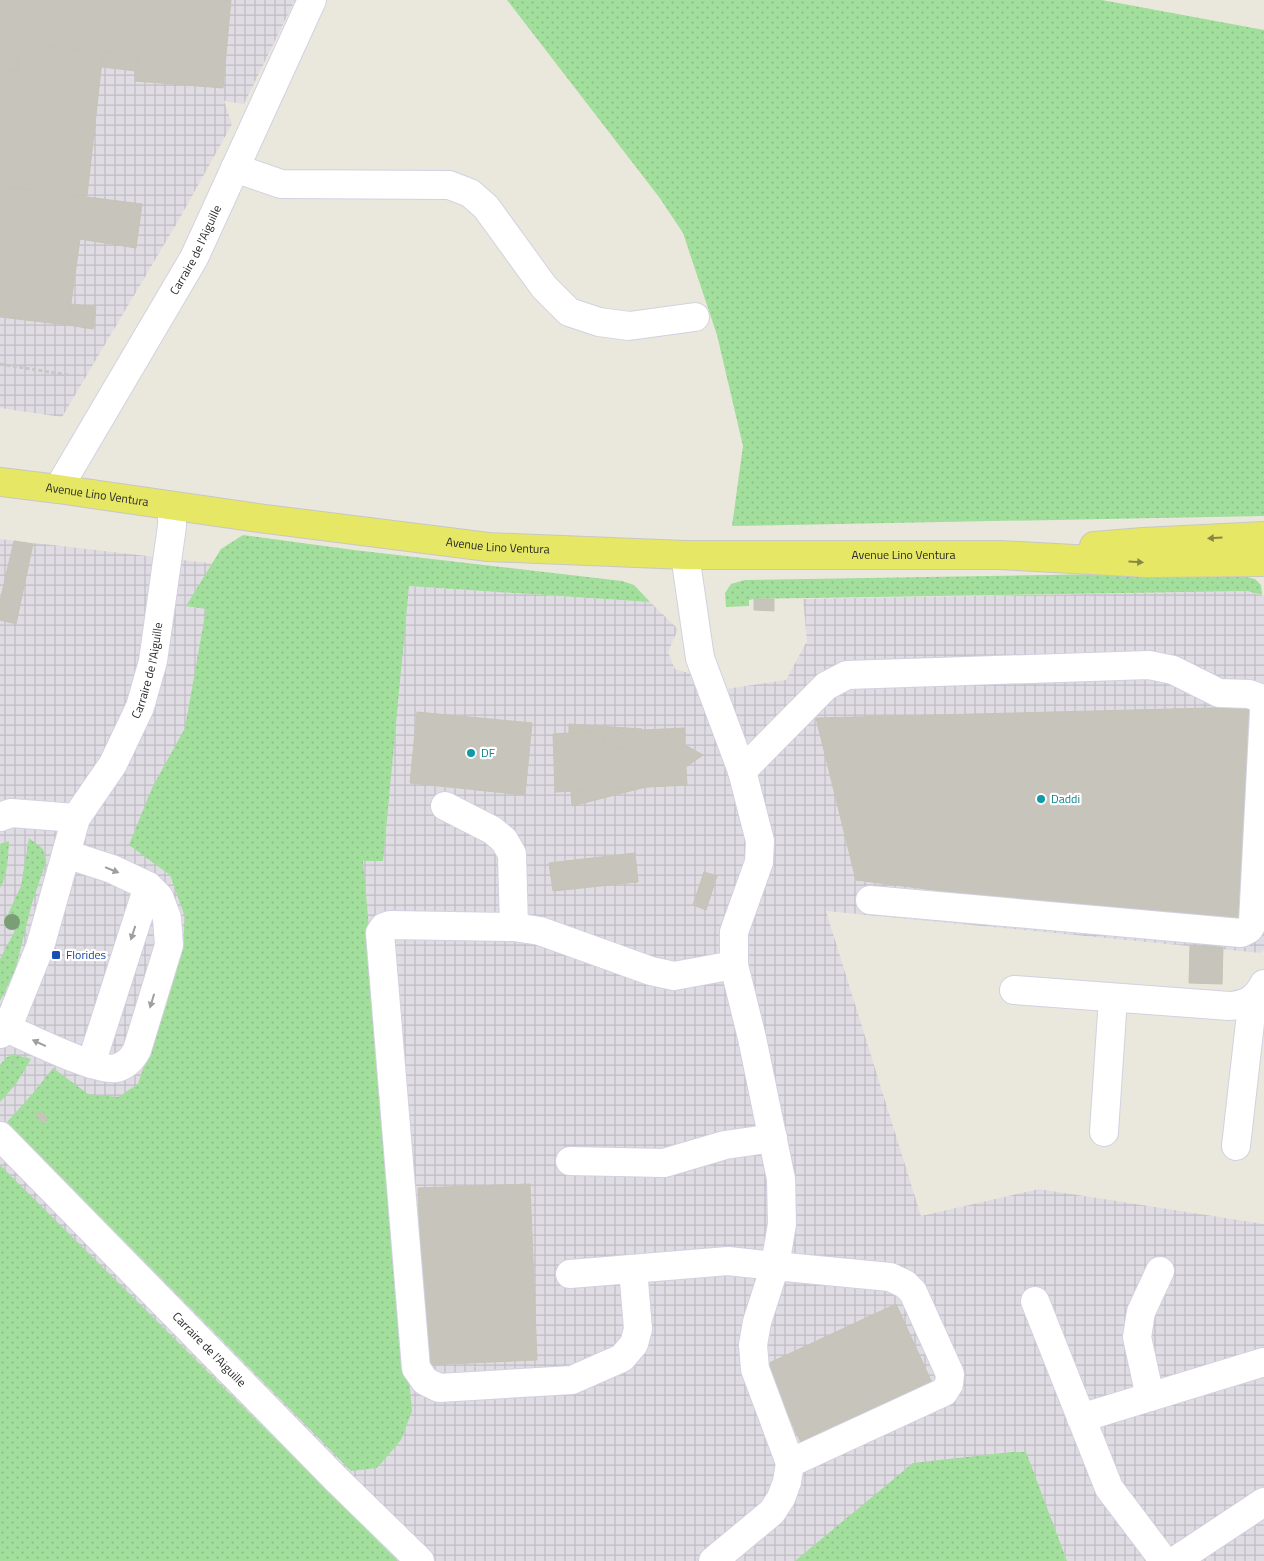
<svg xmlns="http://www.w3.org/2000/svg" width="1264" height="1561" viewBox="0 0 1264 1561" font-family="'Titillium Web',sans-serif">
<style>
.industrial{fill:url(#industrial-grid)}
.grass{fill:url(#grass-dots)}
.building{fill:#c6c4bb;stroke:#c5c4b6}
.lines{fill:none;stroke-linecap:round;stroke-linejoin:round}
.minor-casing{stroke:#d2d1e1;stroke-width:30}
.major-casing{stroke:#c7c7c7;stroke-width:30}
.path{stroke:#c7c7c7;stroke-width:3;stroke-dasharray:4 2.5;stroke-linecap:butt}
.minor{stroke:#fff;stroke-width:28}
.major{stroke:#e6e764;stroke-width:28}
.tree{fill:#7a9e75}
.oneway{fill:#888846}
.oneway2{fill:#9f9f9f}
.culture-dot{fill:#0f9aa8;stroke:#fff;stroke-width:2}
.transit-dot{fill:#1a4fb4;stroke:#fff;stroke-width:2}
.labels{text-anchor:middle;stroke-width:4.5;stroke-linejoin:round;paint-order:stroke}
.street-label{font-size:12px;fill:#292929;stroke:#fff}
.culture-label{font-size:12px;fill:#0d838f;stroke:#fff;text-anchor:start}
.transit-label{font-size:12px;fill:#164399;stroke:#fff;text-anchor:start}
</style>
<defs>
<pattern id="industrial-grid" width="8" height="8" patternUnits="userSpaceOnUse" patternTransform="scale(1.25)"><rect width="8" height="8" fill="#e0dce3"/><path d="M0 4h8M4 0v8" fill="none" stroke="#c0bdc3"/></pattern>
<pattern id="grass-dots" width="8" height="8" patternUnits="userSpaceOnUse" patternTransform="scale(1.25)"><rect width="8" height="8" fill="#a2de9c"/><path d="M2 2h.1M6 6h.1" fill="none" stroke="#8cbe86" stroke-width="1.8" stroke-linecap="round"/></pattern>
</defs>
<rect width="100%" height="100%" fill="#eae8dc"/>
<!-- industrial -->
<path class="industrial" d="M0,0H295L244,104L224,101L232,124L181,216L62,417L0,408Z
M0,539L409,586L650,602L678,629L668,652L675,669L695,675L713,691L786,680L807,641L803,599L1247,591L1264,596V950L1261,953L826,911L921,1216L1039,1189L1264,1224V1561H1067L1062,1548L1044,1561H0Z"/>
<!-- grass -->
<path class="grass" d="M507,0H1102L1264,30V516L732,526L743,446L717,335L683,233L659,197Z
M243,535L354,550L622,581L634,585L650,602L409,586L383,861H363L412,1411L401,1440L377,1468L351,1471L7,1122L34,1092L53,1068L88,1094L118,1097L138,1084L183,945L185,917L170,875L129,845L152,788L185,728L206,609L186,606L221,549Z
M1224,572L1255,579L1261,585L1262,595L1247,591L754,599L749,600V606L726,607L725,593L731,584L745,580Z
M29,838L43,849L46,862L32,903L15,971L0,1001V959L19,923L8,914L21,886Z
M9,841C8,857 8,874 0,888V844Z
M13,1054L31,1059L16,1084L0,1102V1065L6,1058Z
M0,1165L398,1561H0Z
M1012,1452H1026L1067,1561H795L913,1463Z"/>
<!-- building -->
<path class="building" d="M0,0H231L223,88L135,81L137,55L19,44L17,71H0Z
M19,44L103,52L87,196L0,186V71H17Z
M103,52L137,55L136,71L102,67Z
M0,186L142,204L136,248L80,239L68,325L0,317Z
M71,304L96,307L93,329L68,325Z
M14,541L33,544L16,624L0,620V601Z
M754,599H774V611L754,610Z
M1251,707L1238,924L1178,921L856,880L816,718Z
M417,712L532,723L525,795L410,783Z
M569,724L642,729L569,733Z
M684,728L685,745L703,755L686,767L687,785L555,792L553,734L604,731L605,749L624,748L623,731Z
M604,731H623L624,748L605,749Z
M646,787L572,806L571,791Z
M635,853L638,882L553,891L549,863Z
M704,872L717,876L706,910L693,905Z
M1190,946L1223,947L1222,984L1189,983Z
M41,1111L48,1119L43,1123L36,1115Z
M530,1184L537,1360L424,1365L418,1188Z
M896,1304L933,1385L802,1445L765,1365Z"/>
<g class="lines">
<!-- minor casing -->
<g class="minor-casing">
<g id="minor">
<path d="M235,168L281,184L449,185L470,193L486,207L544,287L569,312L599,322L629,326L695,317"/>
<path id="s1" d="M58,489L194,258L312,0"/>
<path d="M742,771L826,686L847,675L1149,665L1173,670L1219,693L1249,694L1260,698L1264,706"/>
<path d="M445,806L492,830L504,840L512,854L514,927"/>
<path d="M0,817L11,813L76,818"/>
<path d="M870,900L1241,933L1249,929L1253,922L1264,711"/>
<path d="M1014,990L1229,1006C1246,1005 1255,1000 1264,984"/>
<path d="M4,1027C24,1036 99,1073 117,1068C128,1064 132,1059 137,1050L169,945L167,918L159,897L148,886L112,869L66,854"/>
<path id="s2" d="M0,1034L13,1014L40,947L76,818L113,764L140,707L153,661L172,526V506"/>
<path d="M91,1064L148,886"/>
<path d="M1104,1132L1113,998"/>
<path id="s3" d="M0,1136L336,1479L420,1561"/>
<path d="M1236,1146L1251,1014L1250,1002"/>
<path d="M570,1161L664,1163L725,1145L773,1138"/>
<path d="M633,1269L638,1329L634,1344L622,1358L572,1380L439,1388L425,1381L416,1368L380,933L384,927L390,925L514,927L540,931L651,971L674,976L734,965"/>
<path d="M570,1274L728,1261L775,1266L782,1224L781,1179L752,1038L734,965V932L759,862L760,841L742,771L700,658L685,555"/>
<path d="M1035,1301L1109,1488L1164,1561"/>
<path d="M1150,1397L1137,1337L1141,1312L1160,1271"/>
<path d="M1081,1418L1264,1362"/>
<path d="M713,1561L772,1512L781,1498L787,1482L790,1463L944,1392L949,1384L950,1374L913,1292L905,1284L890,1277L775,1266L757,1322L753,1345L755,1369L790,1463"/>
<path d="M1175,1561L1264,1502"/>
</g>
</g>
<!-- major casing -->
<g class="major-casing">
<g id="major">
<path id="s4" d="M0,482L58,489L258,518L488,547L685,555H1000L1147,563L1264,562"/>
<path d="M1094,546L1143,542L1264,536"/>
</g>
</g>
<!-- path -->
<path class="path" d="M0,364L68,375"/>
<!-- minor -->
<use href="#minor" class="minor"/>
<!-- major -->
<use href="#major" class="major"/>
</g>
<!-- trees -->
<circle class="tree" cx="12" cy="922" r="8"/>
<!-- one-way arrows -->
<defs><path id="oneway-solid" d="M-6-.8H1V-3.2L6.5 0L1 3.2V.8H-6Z" transform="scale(1.25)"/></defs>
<g class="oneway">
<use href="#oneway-solid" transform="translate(1215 538) rotate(177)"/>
<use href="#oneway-solid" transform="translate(1136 562) rotate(3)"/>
</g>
<g class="oneway2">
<use href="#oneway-solid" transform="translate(112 870) rotate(22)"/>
<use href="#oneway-solid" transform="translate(133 933) rotate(108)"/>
<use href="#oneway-solid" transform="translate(152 1001) rotate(107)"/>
<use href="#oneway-solid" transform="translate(39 1043) rotate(-155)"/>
</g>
<!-- markers -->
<g class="culture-dot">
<circle cx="471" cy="753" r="5"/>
<circle cx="1041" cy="799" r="5"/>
</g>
<rect class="transit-dot" x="51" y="950" width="10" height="10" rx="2.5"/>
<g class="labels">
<!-- street labels -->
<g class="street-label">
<text dy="4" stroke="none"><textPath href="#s1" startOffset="276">Carraire de l'Aiguille</textPath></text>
<text dy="4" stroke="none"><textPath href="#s4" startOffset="98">Avenue Lino Ventura</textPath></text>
<text dy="4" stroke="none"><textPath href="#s4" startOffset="502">Avenue Lino Ventura</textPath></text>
<text dy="4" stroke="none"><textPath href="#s4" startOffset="908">Avenue Lino Ventura</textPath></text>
<text dy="4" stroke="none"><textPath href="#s2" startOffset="396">Carraire de l'Aiguille</textPath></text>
<text dy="4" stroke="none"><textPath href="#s3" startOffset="299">Carraire de l'Aiguille</textPath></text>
</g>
<!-- culture labels -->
<g class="culture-label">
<text x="481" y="757">DF</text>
<text x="1051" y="803">Daddi</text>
</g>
<!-- transit labels -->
<g class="transit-label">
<text x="66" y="959">Florides</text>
</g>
</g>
</svg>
